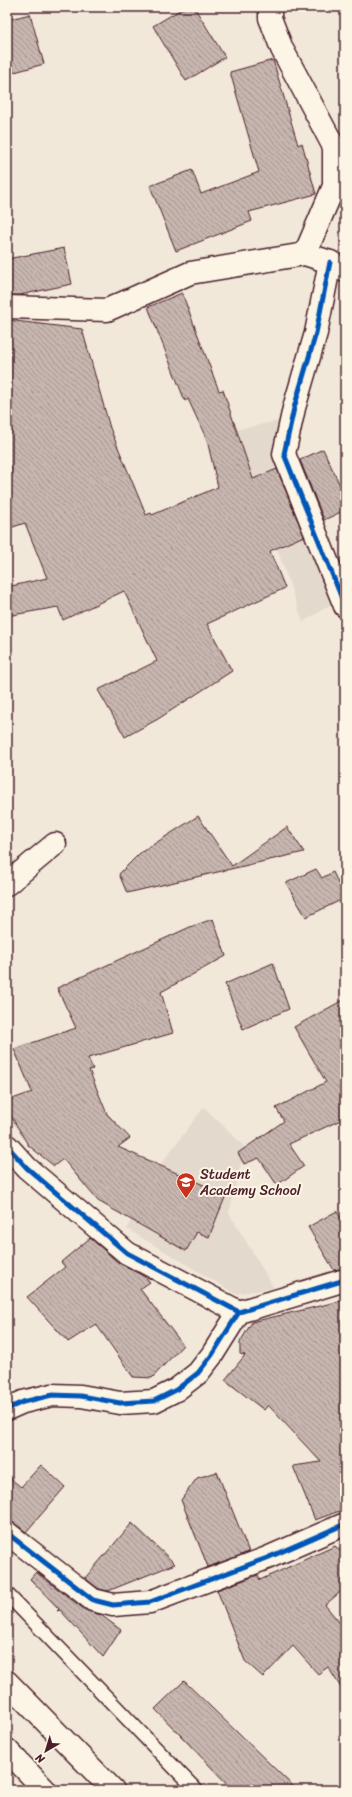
<svg xmlns="http://www.w3.org/2000/svg" width="352" height="1797" viewBox="0 0 352 1797" font-family="Sriracha,sans-serif">
<style>
.built{fill:#e4d9cd}
.building{fill:url(#building-back-hatch);stroke:#4a1f2b}
.lines{fill:none;stroke-linecap:round;stroke-linejoin:round}
.lane-casing{stroke:#4a1f2b;stroke-width:16}
.street-casing{stroke:#4a1f2b;stroke-width:25}
.secondary-casing{stroke:#4a1f2b;stroke-width:25}
.highway-casing{stroke:#4a1f2b;stroke-width:25}
.lane{stroke:#fcf5e5;stroke-width:13}
.street{stroke:#fcf5e5;stroke-width:22}
.secondary{stroke:#fcf5e5;stroke-width:22}
.highway{stroke:#fcf5e5;stroke-width:22}
.cycleway-casing{stroke:#fcf5e5;stroke-width:8}
.cycleway{stroke:#0057b8;stroke-width:5}
.labels{text-anchor:middle;stroke-width:4;stroke-linejoin:round;paint-order:stroke}
.poi-label{font-size:14px;fill:#4a1f2b;stroke:#fcf5e5;text-anchor:start}
</style>
<defs>
<pattern id="building-back-hatch" width="6" height="6" patternUnits="userSpaceOnUse"><rect width="6" height="6" fill="#c7b6af"/><path d="M-1 5l2 2M0 0l6 6M5-1l2 2" fill="none" stroke="#a4938f"/></pattern>
</defs>
<rect width="100%" height="100%" fill="#f1e8da"/>
<filter id="ink" filterUnits="userSpaceOnUse"><feTurbulence type="fractalNoise" baseFrequency=".025" numOctaves="2"/><feDisplacementMap in="SourceGraphic" scale="8" xChannelSelector="R" yChannelSelector="G"/><feConvolveMatrix kernelMatrix="1 2 1 2 8 2 1 2 1" color-interpolation-filters="sRGB"/></filter>
<g filter="url(#ink)">
<!-- built -->
<path class="built" d="M283,420L343,597L303,622L235,430Z
M204,1107L245,1147L229,1213L274,1288L236,1294L127,1229L145,1185Z"/>
<!-- building -->
<path class="building" d="M185,7H194L225,57L186,81L153,26Z
M30,14L44,64L11,73L7,57V20Z
M273,60L298,145L302,143L316,194L249,212L252,221L176,251L150,186L192,170L201,194L259,172L230,72Z
M64,248L72,284L20,295H7V259Z
M182,293L219,391L223,390L253,479L277,469L304,536L270,551L285,588L207,624L232,671L158,719L125,737L98,690L157,661L124,591L63,620L58,607L7,616V587L47,578L25,523L7,529V320L82,329L110,428L146,515L151,513L152,515L218,487L207,440L188,399L185,401L148,307Z
M323,449L345,496V510L324,520L300,460Z
M198,816L232,866L287,827L304,852L127,893L119,874L140,853Z
M316,869L322,878L333,872L345,898L306,917L286,883Z
M213,919L226,956L161,992L173,1033L88,1058L93,1069L89,1070L107,1114L130,1138L118,1147L226,1195L209,1237L197,1232L186,1251L98,1201L63,1159L54,1166L28,1145L7,1109V1101L32,1092L14,1049L76,1028L57,988L190,927Z
M273,963L289,1009L243,1029L225,984Z
M345,999V1118L289,1144L304,1166L277,1185L259,1158L244,1164L238,1153L284,1121L276,1108L326,1082L294,1027Z
M337,1211L345,1227V1268L334,1270L308,1227Z
M90,1238L119,1263L145,1277L150,1282L140,1289L183,1345L152,1378L133,1377L96,1324L68,1342L27,1297L65,1267L61,1262Z
M345,1300V1509L315,1520L293,1466L321,1462L268,1405L264,1410L225,1380L245,1355L240,1354V1342L252,1322Z
M41,1465L65,1487L26,1532L14,1523L7,1521V1476L21,1487Z
M217,1472L249,1552L208,1567L181,1500L197,1478Z
M132,1523L175,1564L108,1591L99,1589L85,1578Z
M335,1546L345,1555V1588L325,1605L345,1629V1694L328,1667L318,1674L293,1646L263,1677L245,1661L217,1590L258,1575L260,1580Z
M36,1572L85,1610L101,1615L121,1630L103,1657L60,1610L57,1611L59,1609L30,1579Z
M184,1681L297,1790H233L155,1709Z"/>
<g class="lines">
<!-- lane casing -->
<g class="lane-casing">
<path id="lane" d="M7,1594L196,1790"/>
</g>
<!-- street casing -->
<g class="street-casing">
<path id="street" d="M270,7V18L282,49L334,147V186L305,254
M330,262L316,333L294,408L284,454L345,606
M7,884L55,844
M7,1146L27,1168L127,1253L239,1312L345,1280
M7,1409L23,1402L52,1395L81,1396L120,1403L154,1401L176,1390L198,1373L212,1355L239,1312
M7,1533L93,1600L113,1605L150,1602L267,1558L345,1524"/>
</g>
<!-- secondary casing -->
<g class="secondary-casing">
<path id="secondary" d="M7,307L107,310L190,273L305,254L330,262L345,271"/>
</g>
<!-- highway casing -->
<g class="highway-casing">
<path id="highway" d="M7,1682L113,1790
M7,1750L45,1790"/>
</g>
<!-- lane -->
<use href="#lane" class="lane"/>
<!-- street -->
<use href="#street" class="street"/>
<!-- secondary -->
<use href="#secondary" class="secondary"/>
<!-- highway -->
<use href="#highway" class="highway"/>
<!-- cycleway casing -->
<g class="cycleway-casing">
<path id="cycleway" d="M330,262L316,333L294,408L284,454L345,606
M7,1146L27,1168L127,1253L239,1312L345,1280
M7,1409L23,1402L52,1395L81,1396L120,1403L154,1401L176,1390L198,1373L212,1355L239,1312
M7,1533L93,1600L113,1605L150,1602L267,1558L345,1524"/>
</g>
<!-- cycleway -->
<use href="#cycleway" class="cycleway"/>
</g>
</g>
<!-- icons -->
<defs>
<g id="school-pin" transform="scale(1)"><path d="M0 17L-7.5 6A9.5 9.5 0 1 1 7.5 6Z" fill="#c8321e" stroke="#fcf5e5"/><path d="M0-5L7-2L0 1L-7-2ZM-4 1L0 2.5L4 1V4Q0 6-4 4Z" fill="#fff"/></g>
</defs>
<g fill-rule="evenodd">
<use href="#school-pin" x="186" y="1182"/>
</g>
<g class="labels">
<!-- poi labels -->
<g class="poi-label">
<text x="200" y="1179">Student<tspan x="200" dy="16">Academy School</tspan></text>
</g>
</g>
<!-- margin -->
<rect width="352" height="1797" fill="none" stroke="#fcf5e5" stroke-width="24"/>
<rect x="12" y="12" width="328" height="1773" fill="none" stroke="#4a1f2b" stroke-width="1.5" filter="url(#ink)"/>
<!-- north arrow -->
<g transform="translate(46 1751) rotate(218)" stroke="#fcf5e5" stroke-width="3" paint-order="stroke">
<path d="M0-3L7 15L0 10L-7 15Z" fill="#4a1f2b"/>
<text y="-6" font-size="11" font-weight="bold" text-anchor="middle" fill="#4a1f2b">N</text>
</g>
</svg>
